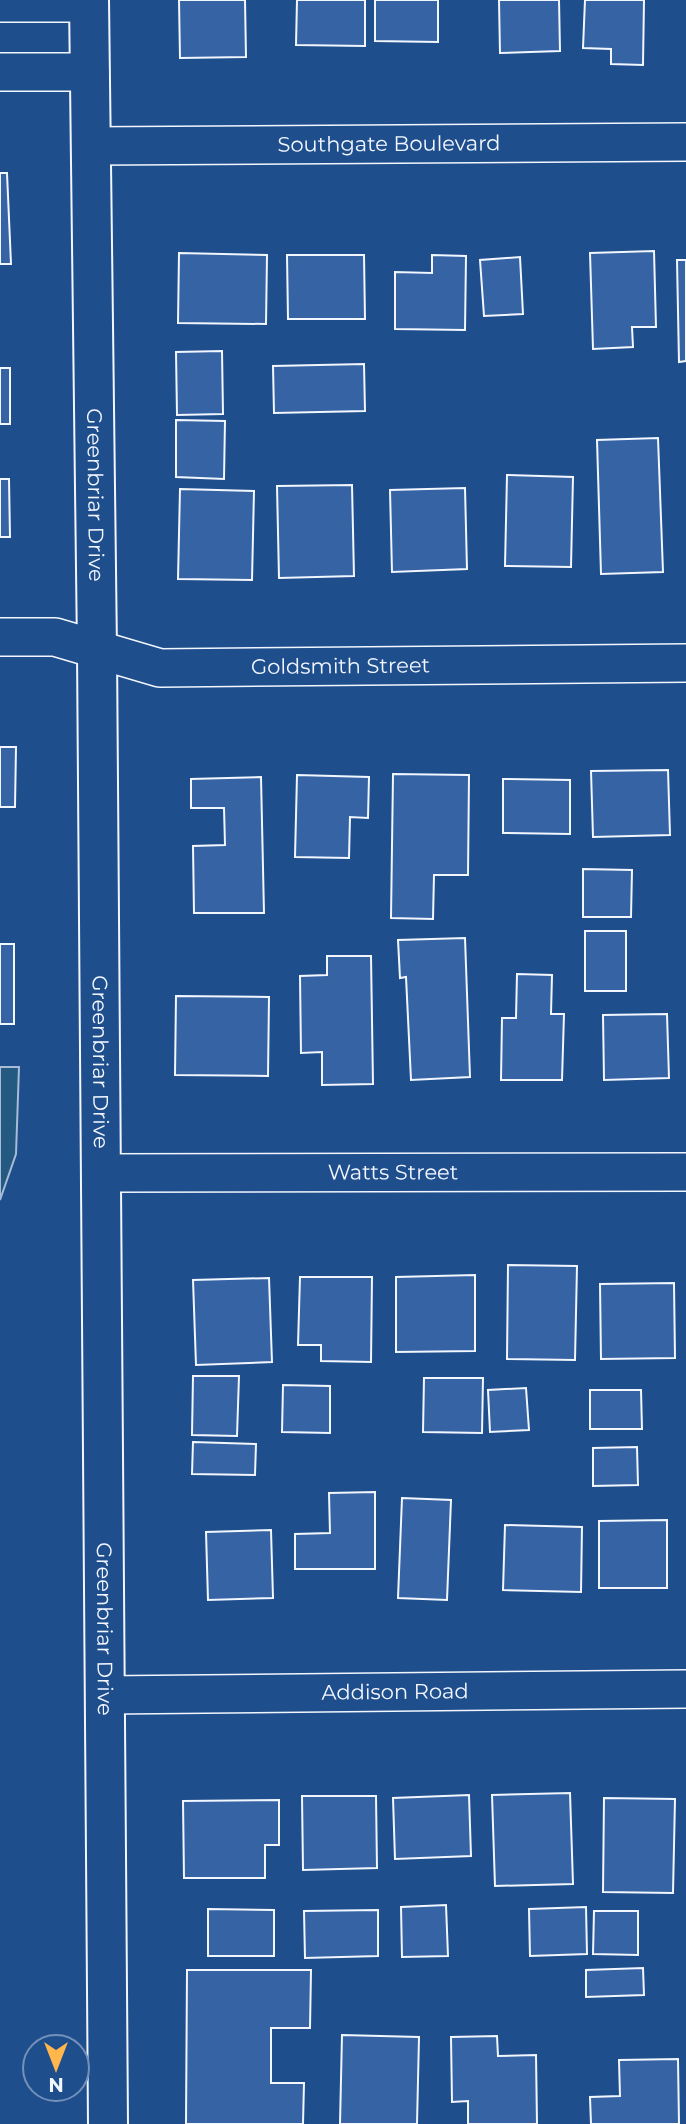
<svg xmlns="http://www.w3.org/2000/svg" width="686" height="2124" viewBox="0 0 686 2124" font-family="Montserrat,sans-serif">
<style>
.green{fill:#245a82;stroke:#a8bbd7;stroke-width:2}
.building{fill:#3563a3;stroke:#f2f6ff;stroke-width:2}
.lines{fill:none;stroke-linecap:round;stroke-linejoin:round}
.street-casing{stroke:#f2f6ff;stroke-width:40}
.secondary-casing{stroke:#f2f6ff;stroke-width:42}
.street{stroke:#1f4e8c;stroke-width:37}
.secondary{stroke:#1f4e8c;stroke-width:38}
.labels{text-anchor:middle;stroke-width:5;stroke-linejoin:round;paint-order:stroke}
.street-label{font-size:21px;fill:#f2f6ff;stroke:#1f4e8c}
</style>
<rect width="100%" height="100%" fill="#1f4e8c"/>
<!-- green -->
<path class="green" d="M0,1067H19L16,1154L0,1200Z"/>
<!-- building -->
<path class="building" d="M179,0H245L246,57L180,58Z
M297,0H365V46L296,45Z
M375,0H438V42L375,41Z
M499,0H559L560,51L500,53Z
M585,0H644L643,65L611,64V49L583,48Z
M0,173H7L11,264H0Z
M654,251L656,327H632L633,347L593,349L590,253Z
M179,253L267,255L266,324L178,323Z
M287,255H364L365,319H288Z
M432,255L466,256L465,330L395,329V272L432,273Z
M520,257L523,314L484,316L480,260Z
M677,260H686V361L679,362Z
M222,351L223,414L177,415L176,352Z
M364,364L365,411L274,413L273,366Z
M0,368H10V424H0Z
M176,420L225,421L224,479L176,477Z
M658,438L663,572L601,574L597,440Z
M507,475L573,477L571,567L505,566Z
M0,479H9L10,537H0Z
M352,485L354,576L279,578L277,486Z
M465,488L467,569L392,572L390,490Z
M180,489L254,491L252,580L178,579Z
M0,747H16L15,807H0Z
M668,770L670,835L593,837L591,771Z
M393,774L469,775L468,875H434L433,919L391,918Z
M297,775L369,777L368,818L350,817L349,858L295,857Z
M261,777L264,913H194L193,846L225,845L224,808H191V779Z
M503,779L570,780V834L503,833Z
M583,869L632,870L631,917H583Z
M585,931H626V991H585Z
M465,938L470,1077L411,1080L406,977L400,978L398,940Z
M0,944H14V1024H0Z
M327,956H371L373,1084L322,1085V1052L301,1053L300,976L327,975Z
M517,974L552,975L551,1014H564L562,1080H501L502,1018H516Z
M176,996L269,997L268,1076L175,1075Z
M667,1014L669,1078L604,1080L603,1015Z
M508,1265L577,1266L575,1360L507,1359Z
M475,1275V1351L396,1352V1277Z
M300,1277H372L371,1362L321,1361V1345H298Z
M269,1278L272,1362L196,1365L193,1280Z
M674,1283L675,1358L601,1359L600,1284Z
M193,1376H239L237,1436L192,1435Z
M424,1378H483L482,1433L423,1432Z
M283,1385L330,1386V1433L282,1432Z
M526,1388L529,1430L490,1432L488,1390Z
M590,1390H641L642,1429H590Z
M193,1442L256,1444L255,1475L192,1474Z
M637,1447L638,1485L593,1486V1448Z
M375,1492V1569H295V1534L330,1533L329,1493Z
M402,1498L451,1500L447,1600L398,1598Z
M667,1520V1588H599V1521Z
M505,1525L582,1527L581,1592L503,1590Z
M271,1530L273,1598L208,1600L206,1532Z
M570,1793L573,1884L495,1886L492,1795Z
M469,1795L471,1856L395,1859L393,1798Z
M302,1796H376L377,1868L303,1870Z
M604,1798L675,1799L673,1893L603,1892Z
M279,1800V1845H265V1878H184L183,1801Z
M446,1905L448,1956L402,1957L401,1907Z
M586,1907L587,1954L530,1956L529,1909Z
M208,1909L274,1910V1956H208Z
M378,1910V1956L305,1958L304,1911Z
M594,1911H638V1955L593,1954Z
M643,1968L644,1995L586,1997V1970Z
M187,1970H311L310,2028H271V2083H304L303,2124H186Z
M342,2035L419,2037L417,2124H340Z
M497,2036L498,2056L536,2055L537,2124H468V2101L452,2102L451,2037Z
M678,2059L679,2124H591L590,2097L620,2096L619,2060Z"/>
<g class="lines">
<!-- street casing -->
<g class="street-casing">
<g id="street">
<path d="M0,3H89"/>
<path d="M0,72H90"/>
<path id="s1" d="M91,146L686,142"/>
<path id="s2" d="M0,637H55L160,668L686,663"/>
<path id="s3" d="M101,1173L686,1172"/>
<path id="s4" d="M105,1695L686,1689"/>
</g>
</g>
<!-- secondary casing -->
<g class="secondary-casing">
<g id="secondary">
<path id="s5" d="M89,0L97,650L108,2124"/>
</g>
</g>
<!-- street -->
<use href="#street" class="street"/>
<!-- secondary -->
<use href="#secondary" class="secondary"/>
</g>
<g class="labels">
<!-- street labels -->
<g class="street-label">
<text dy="7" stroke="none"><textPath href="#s1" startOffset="298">Southgate Boulevard</textPath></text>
<text dy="7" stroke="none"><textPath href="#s5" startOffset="495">Greenbriar Drive</textPath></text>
<text dy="7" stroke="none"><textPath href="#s2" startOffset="345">Goldsmith Street</textPath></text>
<text dy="7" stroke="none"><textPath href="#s5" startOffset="1062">Greenbriar Drive</textPath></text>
<text dy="7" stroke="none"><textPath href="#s3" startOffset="292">Watts Street</textPath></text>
<text dy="7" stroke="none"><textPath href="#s5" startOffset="1629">Greenbriar Drive</textPath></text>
<text dy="7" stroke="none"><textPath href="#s4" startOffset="290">Addison Road</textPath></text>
</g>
</g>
<!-- north arrow -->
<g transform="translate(56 2068) rotate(180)"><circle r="33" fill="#1f4e8c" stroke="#7391ba" stroke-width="2"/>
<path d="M0-5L12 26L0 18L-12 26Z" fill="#ffb74d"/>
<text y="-10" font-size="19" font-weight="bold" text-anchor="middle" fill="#f2f6ff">N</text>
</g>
</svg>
